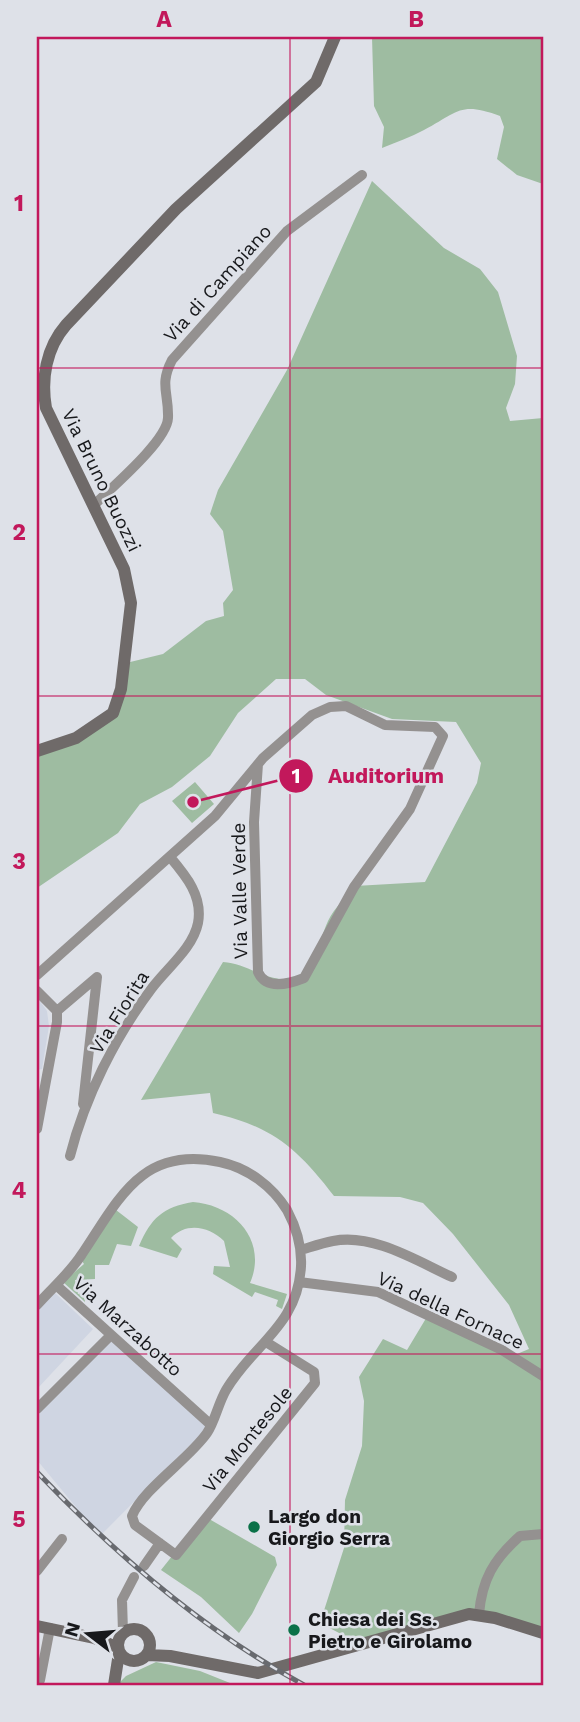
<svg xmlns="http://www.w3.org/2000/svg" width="580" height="1722" viewBox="0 0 580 1722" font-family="'Work Sans',sans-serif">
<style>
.built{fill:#cfd5e2}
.green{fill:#9ebca1}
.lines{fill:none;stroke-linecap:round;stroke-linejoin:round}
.street{stroke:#949190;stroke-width:10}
.secondary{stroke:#6f6a69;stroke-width:12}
.rail-casing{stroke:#686a6f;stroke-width:5}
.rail{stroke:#dee1e8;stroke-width:2.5;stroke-dasharray:8;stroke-linecap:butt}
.grid{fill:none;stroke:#c2185b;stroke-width:2;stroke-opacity:0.55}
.poi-dot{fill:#0a7148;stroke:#dee1e8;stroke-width:2.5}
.labels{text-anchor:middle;stroke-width:5;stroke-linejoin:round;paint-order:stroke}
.street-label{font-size:19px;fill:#17181b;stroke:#dee1e8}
.poi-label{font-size:19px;font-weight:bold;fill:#17181b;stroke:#dee1e8;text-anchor:start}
.leader{fill:none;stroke:#c2185b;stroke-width:2.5}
.callout-dot{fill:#c2185b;stroke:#dee1e8;stroke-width:2.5}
.mark-label{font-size:21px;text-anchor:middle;font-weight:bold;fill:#fff}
.callout-label{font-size:21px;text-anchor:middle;font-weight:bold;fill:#c2185b;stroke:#dee1e8;stroke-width:5;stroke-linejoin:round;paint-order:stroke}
.neatline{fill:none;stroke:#c2185b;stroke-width:2.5}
.grid-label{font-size:23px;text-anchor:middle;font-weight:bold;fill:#c2185b}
</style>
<rect width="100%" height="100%" fill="#dee1e8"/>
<!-- built -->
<path class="built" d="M37,997L47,1011L49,1026L42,1069L37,1070Z
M54,1292L93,1329L37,1389V1311Z
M110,1340L211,1424L100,1536L37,1460V1415Z"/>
<!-- green -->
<path class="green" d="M372,37H543V184L517,175L497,159L504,127L500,116C460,101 458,112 424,130C411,137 396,142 382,148L384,127L374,106Z
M372,181L444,248L480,269L498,292L517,356L515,384L506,408L510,421L543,418V1630L489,1616L336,1646L341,1634L320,1623L344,1548L345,1500L362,1446L364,1401L359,1377L383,1339L407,1350L428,1315L512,1356L529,1349L509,1305L453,1234L423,1203L400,1197L334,1196C298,1149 272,1126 213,1113L210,1093L141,1100L223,962C244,963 260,977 280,979C313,984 318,942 328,921C334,908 347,897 355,886L425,882L477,783L481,763L456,722L392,719L326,695L305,679H276L238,713L210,756L172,787L140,804L118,833L37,888V747L68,736L109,714L122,664L163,654L206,621L224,616L223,603L233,590L223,531L210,514L218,490L287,370Z
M195,782L214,804L192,823L172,801Z
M193,1202C235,1205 268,1241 250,1283L287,1294L282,1309L276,1306L278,1300L255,1292L252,1297L213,1274L214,1266L230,1267L224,1241C209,1226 186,1222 171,1238L182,1249L177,1258L139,1246C151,1218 163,1207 193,1202Z
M116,1210L138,1227L131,1246L117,1244L109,1265H95V1279L75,1280L78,1294L84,1293L85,1302L63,1282L84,1264L82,1261Z
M204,1516L275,1557L277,1565L252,1614L239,1633L201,1597L161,1570Z
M156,1662L200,1671L235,1685H117L126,1676Z"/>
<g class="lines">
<!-- street -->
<path class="street" d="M94,505C111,488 167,441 168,418C169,393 159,385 172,360L287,231L362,175
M37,975L215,816L263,758L312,715L330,707L346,706L385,725L435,727L443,736L410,809L354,887L304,978C289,984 266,990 258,972L254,822L258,764
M37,991L57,1011V1022L37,1129
M57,1011L97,977L83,1104
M70,1156C85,1097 115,1037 152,988C167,968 193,948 198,923C203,896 186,876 170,857
M301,1250C311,1247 322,1243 333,1241C373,1233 417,1261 452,1277
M299,1282L378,1292L502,1350L543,1376
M56,1285L211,1425
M37,1305C52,1288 70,1273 82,1254C118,1201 141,1145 220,1162C248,1168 272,1186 287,1210C296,1227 302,1247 301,1266C298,1326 253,1344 226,1390C218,1404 215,1421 207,1433C189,1459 143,1489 132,1516L135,1525L176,1555L315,1383L314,1372L266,1342
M37,1409L111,1335
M144,1566L160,1543
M37,1571L62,1539
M479,1614C482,1580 493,1560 520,1536L543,1534
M123,1632L122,1600L134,1577
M37,1680H40L50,1628"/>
<!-- secondary -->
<path class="secondary" d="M37,751L76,738L113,713L121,689L131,603L124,569L46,408C41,379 46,348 66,325L176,209L316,82L335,37
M37,1626L94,1638L117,1647
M118 1645a16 16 0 1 1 32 0a16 16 0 1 1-32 0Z
M147,1655L170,1656L258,1673L469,1614L495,1618L543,1633
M114,1685L119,1653"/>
<!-- rail casing -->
<g class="rail-casing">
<path id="rail" d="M37,1472C115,1554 204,1631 304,1685"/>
</g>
<!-- rail -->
<use href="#rail" class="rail"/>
</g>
<!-- grid -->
<path class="grid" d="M290,37V1685M37,368H543M37,696H543M37,1026H543M37,1354H543"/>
<!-- markers -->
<g class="poi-dot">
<circle cx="254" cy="1527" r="7"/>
<circle cx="294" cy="1630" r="7"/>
</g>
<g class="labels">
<!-- street labels -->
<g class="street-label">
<text transform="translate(217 283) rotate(-48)" y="7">Via di Campiano</text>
<text transform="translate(102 480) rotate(64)" y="7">Via Bruno Buozzi</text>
<text transform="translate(239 891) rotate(-91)" y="7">Via Valle Verde</text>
<text transform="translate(119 1012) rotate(-58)" y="7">Via Fiorita</text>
<text transform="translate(451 1310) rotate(25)" y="7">Via della Fornace</text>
<text transform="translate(128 1326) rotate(42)" y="7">Via Marzabotto</text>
<text transform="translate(247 1439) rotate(-51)" y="7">Via Montesole</text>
</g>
<!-- poi labels -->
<g class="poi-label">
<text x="268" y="1523">Largo don<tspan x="268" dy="22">Giorgio Serra</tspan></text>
<text x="308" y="1626">Chiesa dei Ss.<tspan x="308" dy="22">Pietro e Girolamo</tspan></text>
</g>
</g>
<!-- callouts -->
<path class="leader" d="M193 802L296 776"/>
<g class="callout-dot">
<circle cx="193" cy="802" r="7"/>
<circle cx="296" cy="776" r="18"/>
</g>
<g class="mark-label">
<text x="296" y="783">1</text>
</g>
<g class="callout-label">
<text x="386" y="783">Auditorium</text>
</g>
<!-- border -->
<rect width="580" height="1722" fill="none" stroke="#dee1e8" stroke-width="77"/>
<!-- north arrow -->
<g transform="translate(88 1634) rotate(286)" stroke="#dee1e8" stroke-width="5" paint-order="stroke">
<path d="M0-5L12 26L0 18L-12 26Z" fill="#17181b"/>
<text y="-10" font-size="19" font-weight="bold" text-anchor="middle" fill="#17181b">N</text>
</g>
<rect x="38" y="38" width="504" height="1646" class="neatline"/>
<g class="grid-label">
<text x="164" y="27">A</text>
<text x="416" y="27">B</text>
<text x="19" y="211">1</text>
<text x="19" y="540">2</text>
<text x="19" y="869">3</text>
<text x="19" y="1198">4</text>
<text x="19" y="1527">5</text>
</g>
</svg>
